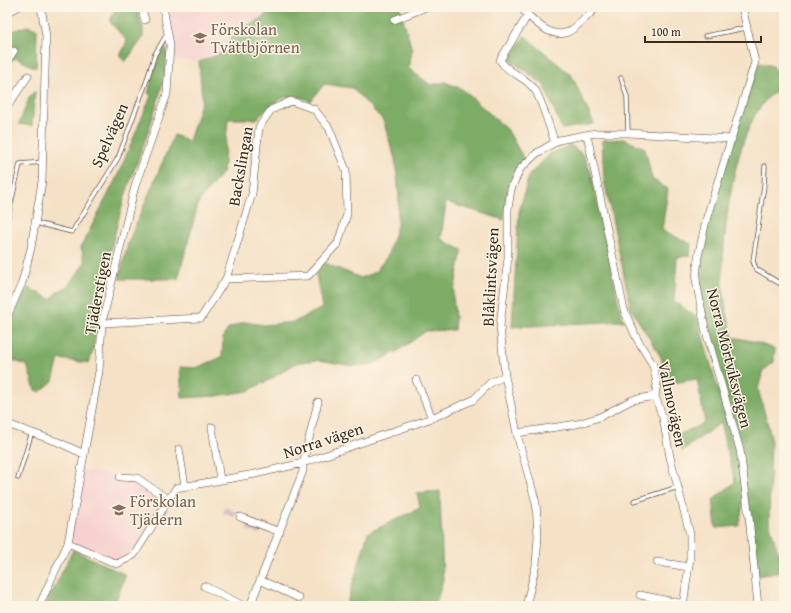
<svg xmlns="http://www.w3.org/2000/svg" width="791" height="613" viewBox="0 0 791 613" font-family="'Gentium Book Plus',serif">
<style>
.built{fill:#f7d0cf}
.industrial{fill:#d2bec5}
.forest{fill:#7dac66;stroke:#5c6b42}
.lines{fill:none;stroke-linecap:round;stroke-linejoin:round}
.lane-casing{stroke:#574537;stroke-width:5}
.street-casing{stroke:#574537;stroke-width:8}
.lane{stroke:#fff;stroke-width:3.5}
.street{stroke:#fff;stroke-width:7}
.labels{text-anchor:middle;stroke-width:3;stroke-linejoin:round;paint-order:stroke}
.education-label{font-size:16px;fill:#785e54;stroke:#fcf5e5;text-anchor:start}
.street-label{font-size:16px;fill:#3b2a1e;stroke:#fcf5e5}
</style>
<rect width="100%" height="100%" fill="#fcf5e5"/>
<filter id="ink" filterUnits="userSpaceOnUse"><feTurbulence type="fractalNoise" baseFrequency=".025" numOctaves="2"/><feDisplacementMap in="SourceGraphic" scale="8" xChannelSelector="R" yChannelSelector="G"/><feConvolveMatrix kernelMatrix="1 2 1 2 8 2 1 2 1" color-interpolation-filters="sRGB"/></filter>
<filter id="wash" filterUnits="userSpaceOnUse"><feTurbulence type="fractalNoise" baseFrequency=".012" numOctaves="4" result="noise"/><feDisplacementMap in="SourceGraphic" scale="16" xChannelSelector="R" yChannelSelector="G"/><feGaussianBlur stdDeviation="0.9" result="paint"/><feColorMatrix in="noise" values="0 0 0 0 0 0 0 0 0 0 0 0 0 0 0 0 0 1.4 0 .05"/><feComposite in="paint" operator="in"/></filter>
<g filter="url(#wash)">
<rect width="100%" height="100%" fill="#f5e1c6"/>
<!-- built -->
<path class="built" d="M163,7H271L272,10L256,22L232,32L228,51L199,62L169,58Z
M81,469L120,477L137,478L169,500L134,555L117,564L68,543Z"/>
<!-- industrial -->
<path class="industrial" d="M225,507L237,512L234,517L223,513Z
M250,525L262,529L260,535L246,530Z"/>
<!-- forest -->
<path class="forest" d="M115,7H136L143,28V38L125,62L120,56L127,41L110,22Z
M276,7H400L412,50L408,68L431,85L445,82L462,89L507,129L524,159C514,176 505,200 504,220L446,202L441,239L462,250L453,297L455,318L454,330L426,331L398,351L373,364L353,366L318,360L296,363L271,379L248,391L217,396L182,398L180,367L196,368L222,357L223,337L229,328L245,322L263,325L294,322L322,308L316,274L325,263L361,278L375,272L387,257L397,225L399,195L395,159L383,120L352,88L324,84L311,101C305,99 298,96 292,96C279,96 265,110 257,119H228L223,172L199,201L178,279H119L128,243L174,135L189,141L202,100L199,62L228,51L232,32L256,22Z
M27,26L37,29L36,68L16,58L7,63V33Z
M525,36L572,76L594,124L562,129L544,85L509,59Z
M164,44C178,64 131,175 123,203C109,251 101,300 93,350L89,363L59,359L53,381L40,392L35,390L27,365L7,359V329L10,318L28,288L51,299L57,292L69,286L85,262L81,247L117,177L151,96L148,93L159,55Z
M755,62L773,66L784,81L781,89C734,108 721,241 723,286C724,304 729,321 733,337L752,341L775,349L774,362L763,371L758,389L771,436L769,522L784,572L755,576L740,450L699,302L698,257Z
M35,91L32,126L19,124L30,96Z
M623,139L645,148L652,179L668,189L662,230L691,244L690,255L677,258L674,302L697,317L736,452L744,497L739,526L716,528L713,500L735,482L720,423L682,451L678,435L705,423L697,379L667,384L661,357L631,309L604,180L602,140Z
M571,145L583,155L591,172L620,310L624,321L512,327L519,212L529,175L550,154Z
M440,491L443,580L435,606H346L368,533L420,508L417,493Z
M73,550L126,575L114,606H45Z"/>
</g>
<g filter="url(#ink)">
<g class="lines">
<!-- lane casing -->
<g class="lane-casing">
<path id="lane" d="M705,36L746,28
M621,78L627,97L628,133
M765,166L764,185L753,261L756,269L784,286
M7,221L20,164L43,162
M36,223L72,232L118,158L147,80L155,54L167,34
M18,478L32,432
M634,501L678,487"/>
</g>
<!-- street casing -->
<g class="street-casing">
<path id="street" d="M141,7L145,20
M520,7C531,18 550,40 568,32C578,27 588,15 597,7
M742,7L755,62L706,220L698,257L696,280L705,328L740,450L749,517L758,606
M7,12L18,7
M528,15L500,60C508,74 526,76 535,90C542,101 550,129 555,143
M394,20L426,7
M7,61L14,51
M7,107L28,76
M587,135L624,310L637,339L653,365L657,384L655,396L663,418L670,457L690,534V558L683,606
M7,317L22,283L31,248L42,181L46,36L41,7
M102,323L201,318L226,279L308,276L338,243L347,214L346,170L329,128L314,109L291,101L271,110L259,127L252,194L226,279
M416,380L432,418L473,400L490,383L505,376
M7,424L58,442L84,454
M212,427L220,480
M517,433L577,424L600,417L632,400L655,396
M179,449L185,486
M120,477L137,478L169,500
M240,517L280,532
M68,543L117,564L134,555L176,488L255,474L303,463L432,418
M657,562L689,567
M260,580L299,598
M204,586L244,606
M640,595L684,604
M39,606L68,543L99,371L102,323L135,186L167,94L170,45L163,7
M250,606L303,471V463L318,402
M526,606L536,565L538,536L536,503L518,438L505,376L500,326L508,258V209L511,189L520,169L537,153L559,140L596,133H628L732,139"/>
</g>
<!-- lane -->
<use href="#lane" class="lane"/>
<!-- street -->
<use href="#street" class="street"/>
</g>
</g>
<!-- icons -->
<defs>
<g id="school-bare" transform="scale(1.08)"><path d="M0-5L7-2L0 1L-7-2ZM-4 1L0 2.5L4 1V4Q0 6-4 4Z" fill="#8d6e63" stroke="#fcf5e5" stroke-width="2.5" paint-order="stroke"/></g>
</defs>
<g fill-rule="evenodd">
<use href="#school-bare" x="200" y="38"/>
<use href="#school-bare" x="119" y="510"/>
</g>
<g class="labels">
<!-- education labels -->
<g class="education-label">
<text x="211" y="35">Förskolan<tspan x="211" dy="18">Tvättbjörnen</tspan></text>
<text x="130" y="507">Förskolan<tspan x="130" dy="18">Tjädern</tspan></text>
</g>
<!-- street labels -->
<g class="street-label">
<text transform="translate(109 135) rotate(-66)" y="6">Spelvägen</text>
<text transform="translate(240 166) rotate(-80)" y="6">Backslingan</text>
<text transform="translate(490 277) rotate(-87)" y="6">Blåklintsvägen</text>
<text transform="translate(97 293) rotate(-79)" y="6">Tjäderstigen</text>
<text transform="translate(730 358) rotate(76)" y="6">Norra Mörtviksvägen</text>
<text transform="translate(673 404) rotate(78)" y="6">Vallmovägen</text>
<text transform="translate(323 440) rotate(-18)" y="6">Norra vägen</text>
</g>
</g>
<!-- margin -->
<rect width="791" height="613" fill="none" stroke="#fcf5e5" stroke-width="24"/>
<!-- scale -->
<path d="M645 36v6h116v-6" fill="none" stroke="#3b2a1e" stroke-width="2"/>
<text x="651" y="36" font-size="12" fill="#3b2a1e" stroke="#fcf5e5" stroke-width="3" paint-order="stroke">100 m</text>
</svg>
